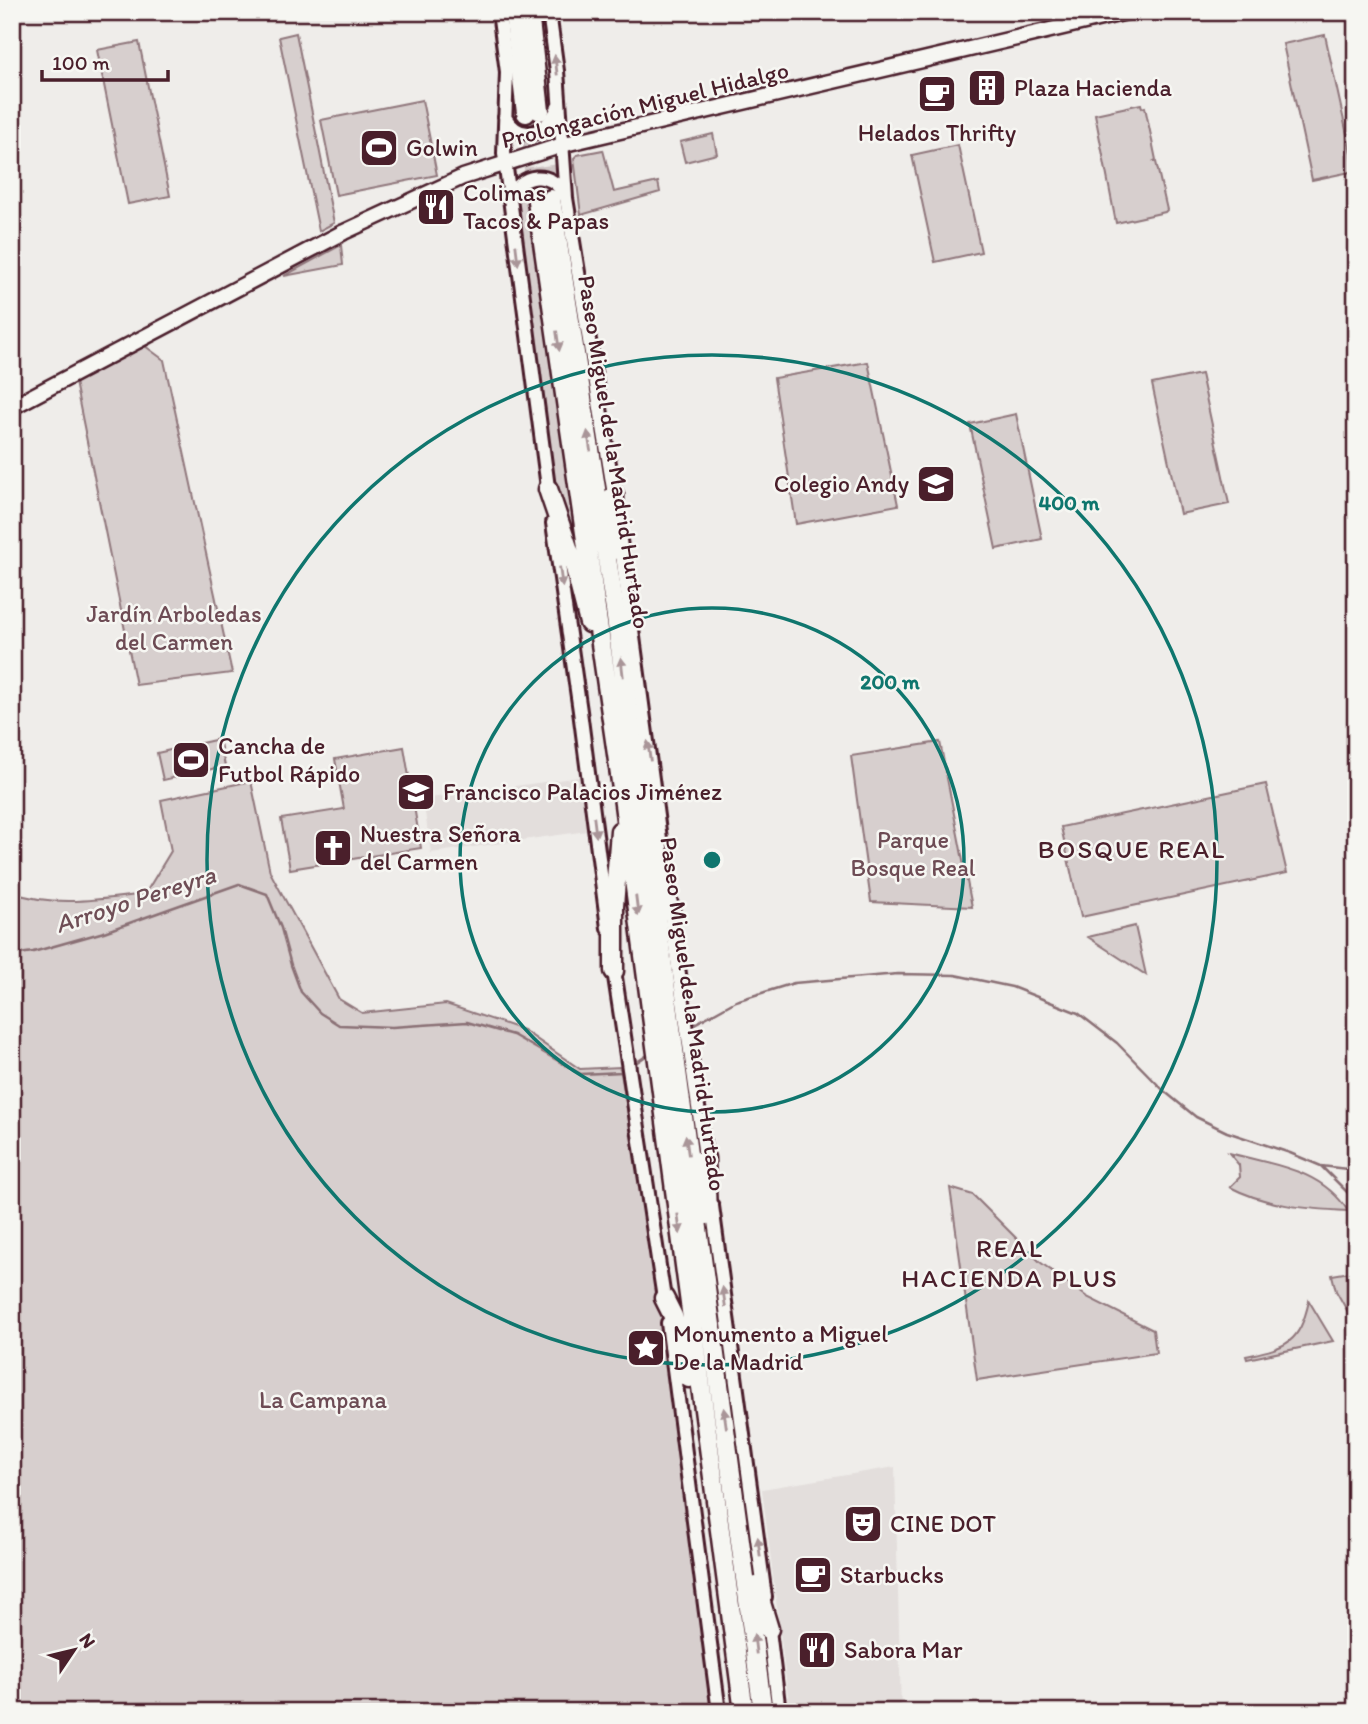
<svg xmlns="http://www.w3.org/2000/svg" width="1368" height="1724" viewBox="0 0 1368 1724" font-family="Itim,sans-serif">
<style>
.built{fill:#e3dedc}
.green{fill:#d7cfce;stroke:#90777c;stroke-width:2}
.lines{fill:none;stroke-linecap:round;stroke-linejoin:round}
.stream{stroke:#8a6f74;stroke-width:2.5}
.highway-tunnel{stroke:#cec4c4;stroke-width:18;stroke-dasharray:18 9;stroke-linecap:butt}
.minor-casing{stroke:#4a1f2b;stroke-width:18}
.major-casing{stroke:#4a1f2b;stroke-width:19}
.highway-casing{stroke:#4a1f2b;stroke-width:23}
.minor{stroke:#f6f6f2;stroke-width:12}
.major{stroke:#f6f6f2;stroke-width:14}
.highway{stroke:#f6f6f2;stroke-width:18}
.oneway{fill:#a99598}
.ring{fill:none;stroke:#0f766e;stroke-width:3.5}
.labels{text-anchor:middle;stroke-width:5;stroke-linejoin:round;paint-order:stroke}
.poi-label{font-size:24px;fill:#4a1f2b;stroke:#f6f6f2;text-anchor:start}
.street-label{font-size:24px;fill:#4a1f2b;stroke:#f6f6f2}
.park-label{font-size:24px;fill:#6d4b54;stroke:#f6f6f2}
.neighbourhood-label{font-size:26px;letter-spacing:2px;fill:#4a1f2b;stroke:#f6f6f2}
.water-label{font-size:26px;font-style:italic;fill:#6f4e56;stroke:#f6f6f2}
.centre{fill:#0f766e;stroke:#f6f6f2;stroke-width:3.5}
.ring-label{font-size:21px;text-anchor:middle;font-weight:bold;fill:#0f766e;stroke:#f6f6f2;stroke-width:5;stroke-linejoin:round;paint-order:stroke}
</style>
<rect width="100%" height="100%" fill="#efedea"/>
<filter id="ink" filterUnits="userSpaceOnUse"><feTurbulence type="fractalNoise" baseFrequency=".0143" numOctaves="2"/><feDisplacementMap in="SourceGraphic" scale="14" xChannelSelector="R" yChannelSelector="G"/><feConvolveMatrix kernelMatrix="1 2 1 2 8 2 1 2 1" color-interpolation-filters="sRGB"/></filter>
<g filter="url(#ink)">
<!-- built -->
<path class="built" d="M579,777L587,831L431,853L423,799Z
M895,1467L901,1712H790L762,1489Z"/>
<!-- green -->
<path class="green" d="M296,33L334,223L319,231L279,37Z
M1325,35L1355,171L1312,180L1283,44Z
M139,42L170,196L128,204L97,50Z
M422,100L437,175L336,195L321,120Z
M1141,104L1142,108L1145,107L1156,160L1154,161L1156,162L1167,210L1165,212L1116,223L1095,114Z
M713,134L717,154L685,162L680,142Z
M958,145L981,252L935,262L912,155Z
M603,150L614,192L658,182L660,192L581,215L574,158L577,155Z
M526,188L588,605L553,493L514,202L521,190Z
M341,245L343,265L284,276Z
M145,346L164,360L232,673L136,685L75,382Z
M868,362L898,505L796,524L774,378Z
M1201,374L1229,504L1180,514L1152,384Z
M1016,414L1042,539L996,549L970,424Z
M219,739L225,766L163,780L157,753Z
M940,742L972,907L871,902L851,756Z
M404,747L421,848L290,869L281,819L344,809L335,759Z
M251,781L270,872L339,999L362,1013L446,1004L523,1030L580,1069L620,1067L663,1322L712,1712H12V892C53,908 103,899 145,894L171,851L161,800Z
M1266,784L1287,873L1081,917L1061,827Z
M1135,926L1146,975L1088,937Z
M1229,1153C1274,1165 1321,1169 1348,1211C1308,1209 1266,1206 1230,1187L1240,1177L1239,1165Z
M950,1188L973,1195L1040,1262L1087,1297L1153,1330L1156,1353L977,1380Z
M1356,1271V1319L1353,1321L1336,1291L1332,1275Z
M1309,1301L1333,1341L1247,1359L1246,1356C1286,1347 1299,1345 1309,1301Z"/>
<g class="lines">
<!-- stream -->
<path class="stream" d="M12,955L33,952L104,932L239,884L267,894L281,928L291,965L301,992L320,1013L339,1025L392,1027L467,1022L513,1035L581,1074L622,1072L626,1069
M689,1027L736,1001L794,983L898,974L955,975L1012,987L1078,1013L1117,1043L1164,1091L1196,1117L1227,1132L1290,1153L1321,1166L1356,1170
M634,1064L649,1054
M1321,1166L1351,1196L1356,1205"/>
<!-- highway-tunnel -->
<path class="highway-tunnel" d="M540,112L551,199
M526,113L537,201"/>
<!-- minor casing -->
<g class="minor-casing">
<path id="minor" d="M499,12L507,72L504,153L549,495
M549,12L557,71L566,198L615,501
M505,117C522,145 548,133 558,107
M510,199C519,173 552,169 564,195
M553,523L580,711L608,928
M620,540L665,876
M669,904L706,1163
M613,964L665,1305
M712,1206L765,1597
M668,1323L719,1712
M768,1622L779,1712"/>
</g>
<!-- major casing -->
<g class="major-casing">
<path id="major" d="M12,407L344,232L463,177L569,143L1127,12"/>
</g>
<!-- highway casing -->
<g class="highway-casing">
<path id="highway" d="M514,12L526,113
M529,12L540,111
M551,199L615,610L763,1712
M537,201L622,789L744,1712
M548,489L575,568L589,623
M614,495L615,550
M657,867L670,910
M614,971V906L620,831
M705,1158L707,1215
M664,1298L673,1316L689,1378
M756,1586L769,1629"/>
</g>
<!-- minor -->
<use href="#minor" class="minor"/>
<!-- major -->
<use href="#major" class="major"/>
<!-- highway -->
<use href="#highway" class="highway"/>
</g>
<!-- one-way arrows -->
<defs><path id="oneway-solid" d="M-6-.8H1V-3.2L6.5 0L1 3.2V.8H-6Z" transform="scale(1.75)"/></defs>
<g class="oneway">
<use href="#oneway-solid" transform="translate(556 65) rotate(-97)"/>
<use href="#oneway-solid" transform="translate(517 255) rotate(83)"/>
<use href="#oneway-solid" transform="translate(558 341) rotate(82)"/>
<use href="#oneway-solid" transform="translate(589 441) rotate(-99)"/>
<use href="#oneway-solid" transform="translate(561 577) rotate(82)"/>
<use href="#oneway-solid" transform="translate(622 667) rotate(-97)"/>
<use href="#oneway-solid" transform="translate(649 751) rotate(-98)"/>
<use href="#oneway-solid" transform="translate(595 827) rotate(83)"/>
<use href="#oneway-solid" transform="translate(637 906) rotate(83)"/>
<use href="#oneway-solid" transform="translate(687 1145) rotate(-98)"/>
<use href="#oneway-solid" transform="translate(679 1224) rotate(83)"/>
<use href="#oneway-solid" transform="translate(724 1297) rotate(-98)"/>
<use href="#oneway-solid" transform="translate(725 1418) rotate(-98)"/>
<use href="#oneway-solid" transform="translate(759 1547) rotate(-97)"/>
<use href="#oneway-solid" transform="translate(755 1644) rotate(-97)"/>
</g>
</g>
<!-- distance rings -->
<g class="ring">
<circle cx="712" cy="860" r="252"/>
<circle cx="712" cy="860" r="505"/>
</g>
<!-- icons -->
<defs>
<g id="building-square" transform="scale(2.0125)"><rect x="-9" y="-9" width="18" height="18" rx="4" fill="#4a1f2b" stroke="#f6f6f2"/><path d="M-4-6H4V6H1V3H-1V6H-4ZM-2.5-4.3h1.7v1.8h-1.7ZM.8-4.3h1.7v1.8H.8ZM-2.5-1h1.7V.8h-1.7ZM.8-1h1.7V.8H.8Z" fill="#fff"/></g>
<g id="cafe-square" transform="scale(2.0125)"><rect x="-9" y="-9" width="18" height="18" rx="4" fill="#4a1f2b" stroke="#f6f6f2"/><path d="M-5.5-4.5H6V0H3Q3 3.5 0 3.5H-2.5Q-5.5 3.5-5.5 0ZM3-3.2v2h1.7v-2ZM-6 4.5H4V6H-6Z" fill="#fff"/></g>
<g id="stadium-square" transform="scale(2.0125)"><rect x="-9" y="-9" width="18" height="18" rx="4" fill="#4a1f2b" stroke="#f6f6f2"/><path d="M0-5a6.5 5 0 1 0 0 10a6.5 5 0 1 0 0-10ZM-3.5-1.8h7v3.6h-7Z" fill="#fff"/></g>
<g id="restaurant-square" transform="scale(2.0125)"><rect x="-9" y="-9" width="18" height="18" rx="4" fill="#4a1f2b" stroke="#f6f6f2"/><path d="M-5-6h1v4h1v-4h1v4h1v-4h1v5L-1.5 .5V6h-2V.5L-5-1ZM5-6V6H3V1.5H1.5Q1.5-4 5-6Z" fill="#fff"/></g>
<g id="school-square" transform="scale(2.0125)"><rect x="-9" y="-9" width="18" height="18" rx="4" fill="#4a1f2b" stroke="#f6f6f2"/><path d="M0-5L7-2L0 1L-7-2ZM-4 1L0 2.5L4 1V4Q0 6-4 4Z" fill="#fff"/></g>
<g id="church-square" transform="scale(2.0125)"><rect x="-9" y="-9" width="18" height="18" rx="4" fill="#4a1f2b" stroke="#f6f6f2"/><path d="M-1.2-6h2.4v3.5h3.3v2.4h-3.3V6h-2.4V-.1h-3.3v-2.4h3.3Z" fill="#fff"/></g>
<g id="sight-square" transform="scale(2.0125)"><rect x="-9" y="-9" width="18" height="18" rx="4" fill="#4a1f2b" stroke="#f6f6f2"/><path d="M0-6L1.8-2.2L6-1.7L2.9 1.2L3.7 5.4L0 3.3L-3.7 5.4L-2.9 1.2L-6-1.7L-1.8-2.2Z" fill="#fff"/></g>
<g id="theatre-square" transform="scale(2.0125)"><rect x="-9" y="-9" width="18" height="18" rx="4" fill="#4a1f2b" stroke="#f6f6f2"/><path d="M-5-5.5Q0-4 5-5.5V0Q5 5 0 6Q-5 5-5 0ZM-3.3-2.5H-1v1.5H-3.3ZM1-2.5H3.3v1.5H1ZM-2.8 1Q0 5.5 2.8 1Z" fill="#fff"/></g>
</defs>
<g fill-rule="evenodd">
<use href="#building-square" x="987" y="88"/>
<use href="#cafe-square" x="937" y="94"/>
<use href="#stadium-square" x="379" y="148"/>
<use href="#restaurant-square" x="436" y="207"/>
<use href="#school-square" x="936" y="484"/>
<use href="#stadium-square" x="191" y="760"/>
<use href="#school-square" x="416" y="792"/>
<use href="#church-square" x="333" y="848"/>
<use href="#sight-square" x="646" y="1348"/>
<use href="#theatre-square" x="863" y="1524"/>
<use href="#cafe-square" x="813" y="1575"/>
<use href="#restaurant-square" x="817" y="1650"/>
</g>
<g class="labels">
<!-- poi labels -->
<g class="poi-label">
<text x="1014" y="96">Plaza Hacienda</text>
<text x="937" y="141" text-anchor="middle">Helados Thrifty</text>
<text x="406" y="156">Golwin</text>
<text x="463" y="201">Colimas<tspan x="463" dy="28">Tacos &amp; Papas</tspan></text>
<text x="909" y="492" text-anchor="end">Colegio Andy</text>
<text x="218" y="754">Cancha de<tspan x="218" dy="28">Futbol Rápido</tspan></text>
<text x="443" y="800">Francisco Palacios Jiménez</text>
<text x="360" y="842">Nuestra Señora<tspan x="360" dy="28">del Carmen</tspan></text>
<text x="673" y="1342">Monumento a Miguel<tspan x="673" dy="28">De la Madrid</tspan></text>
<text x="890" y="1532">CINE DOT</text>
<text x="840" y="1583">Starbucks</text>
<text x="844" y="1658">Sabora Mar</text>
</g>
<!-- street labels -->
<g class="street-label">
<text transform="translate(645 105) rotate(-14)" y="8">Prolongación Miguel Hidalgo</text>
<text transform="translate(614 452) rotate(81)" y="8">Paseo Miguel de la Madrid Hurtado</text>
<text transform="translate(693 1014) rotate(82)" y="8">Paseo Miguel de la Madrid Hurtado</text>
</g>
<!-- park labels -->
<g class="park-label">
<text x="174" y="622">Jardín Arboledas<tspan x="174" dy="28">del Carmen</tspan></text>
<text x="913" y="848">Parque<tspan x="913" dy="28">Bosque Real</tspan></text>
<text x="323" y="1408">La Campana</text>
</g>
<!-- neighbourhood labels -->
<g class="neighbourhood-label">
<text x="1132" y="858">BOSQUE REAL</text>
<text x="1010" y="1257">REAL<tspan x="1010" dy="30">HACIENDA PLUS</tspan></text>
</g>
<!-- water labels -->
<g class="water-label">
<text transform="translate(135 899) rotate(-18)" y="9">Arroyo Pereyra</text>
</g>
</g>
<circle cx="712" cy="860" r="10" class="centre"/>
<g class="ring-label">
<text x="1069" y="510">400 m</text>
<text x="890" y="689">200 m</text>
</g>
<!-- margin -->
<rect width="1368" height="1724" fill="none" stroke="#f6f6f2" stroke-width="42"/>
<rect x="21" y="21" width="1326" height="1682" fill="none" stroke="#4a1f2b" stroke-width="2.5" filter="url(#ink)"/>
<!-- north arrow -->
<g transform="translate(74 1650) rotate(55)" stroke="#f6f6f2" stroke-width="5" paint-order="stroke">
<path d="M0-5L12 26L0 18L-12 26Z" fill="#4a1f2b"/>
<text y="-10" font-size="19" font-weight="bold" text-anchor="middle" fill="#4a1f2b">N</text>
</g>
<!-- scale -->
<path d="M42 70v10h126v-10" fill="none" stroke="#4a1f2b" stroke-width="3.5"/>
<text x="52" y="70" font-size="21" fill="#4a1f2b" stroke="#f6f6f2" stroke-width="5" paint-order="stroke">100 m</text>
</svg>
